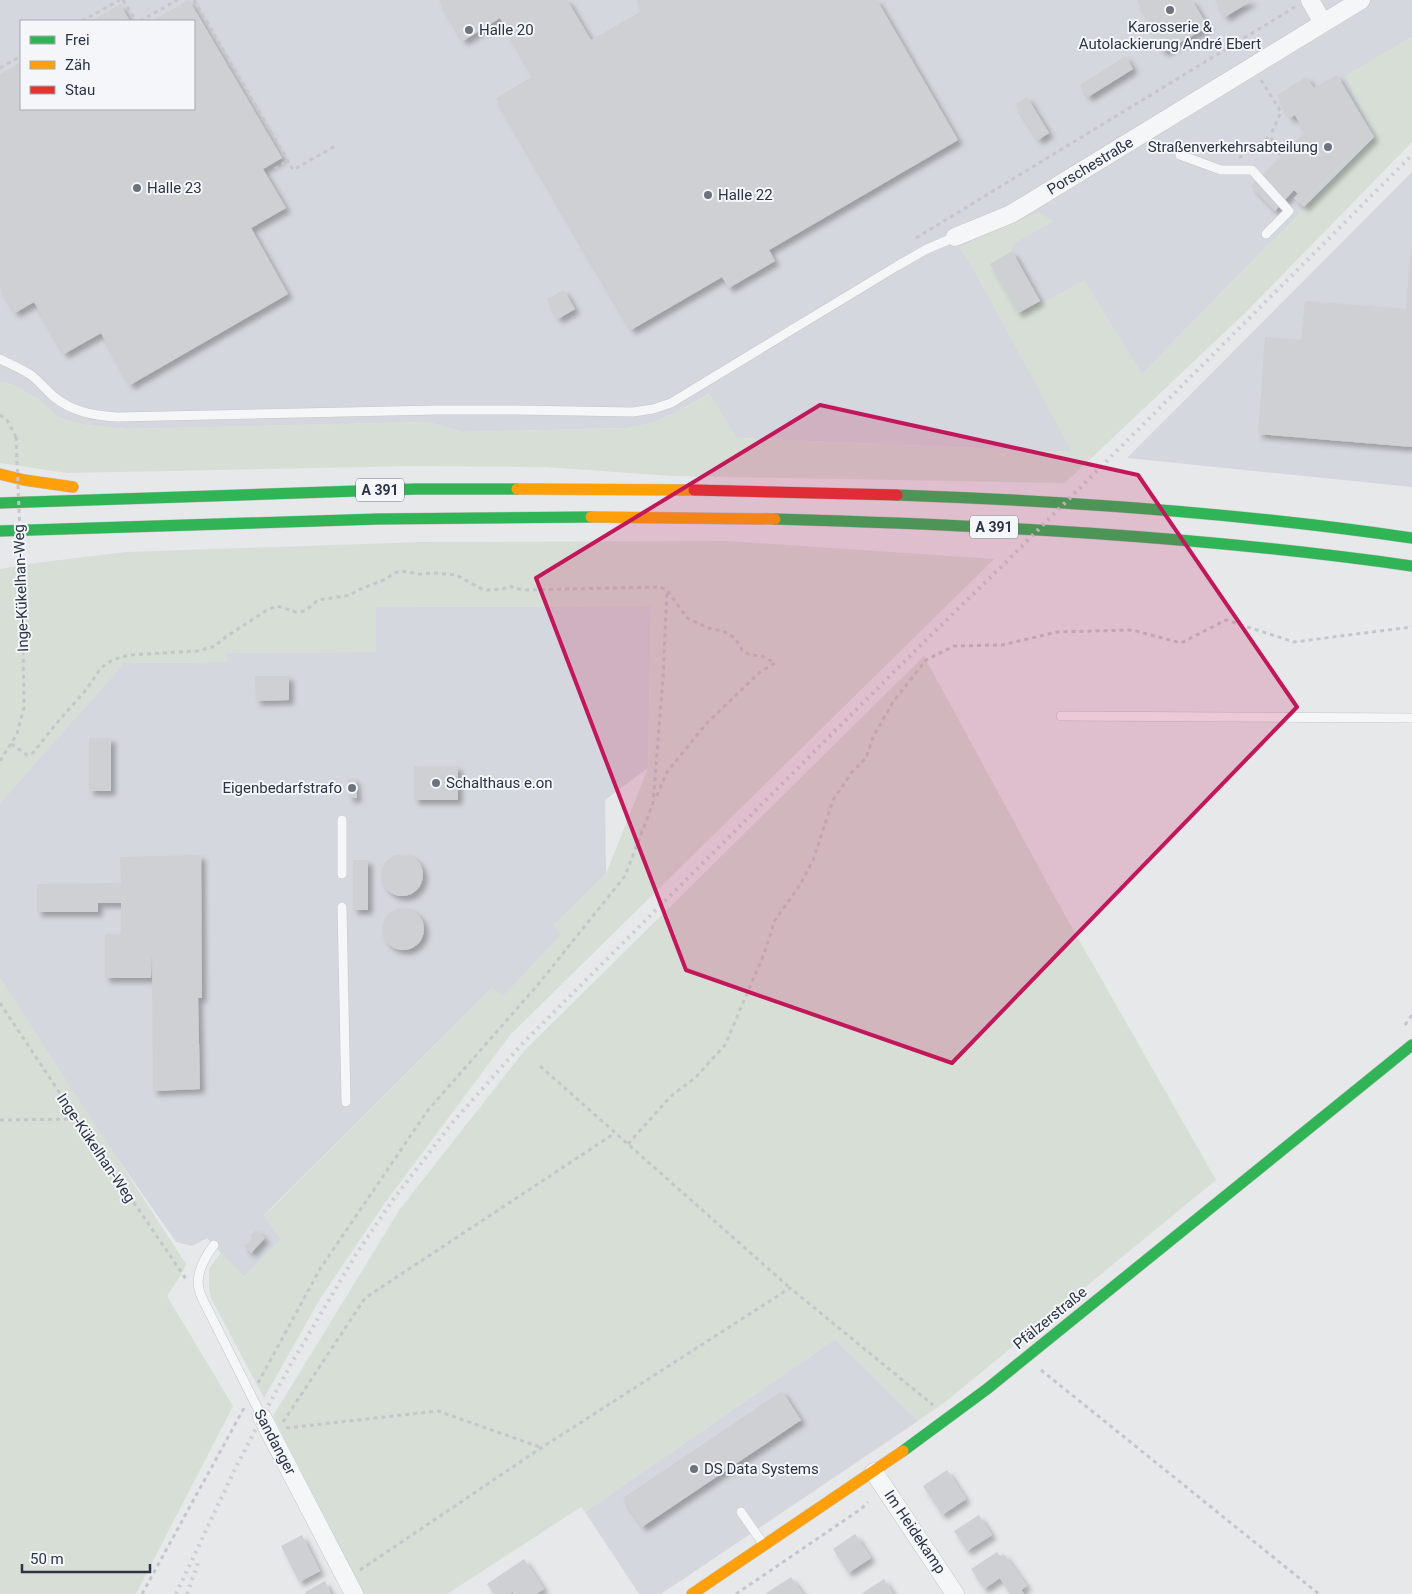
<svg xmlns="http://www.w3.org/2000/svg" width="1412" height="1594" viewBox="0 0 1412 1594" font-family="Roboto,sans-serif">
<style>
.built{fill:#d4d7dd;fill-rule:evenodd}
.green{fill:#d6ded6}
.building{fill:#ced0d3;filter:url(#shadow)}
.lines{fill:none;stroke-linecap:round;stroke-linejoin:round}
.lane-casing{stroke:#c4c6c8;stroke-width:10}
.street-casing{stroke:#c4c6c8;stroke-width:19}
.fast-casing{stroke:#c4c6c8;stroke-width:12}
.slow-casing{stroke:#c4c6c8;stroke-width:12}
.jam-casing{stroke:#c4c6c8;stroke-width:12}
.path{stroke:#c5c6ca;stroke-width:3;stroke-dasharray:4 4;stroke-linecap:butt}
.lane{stroke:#f5f6f7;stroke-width:9}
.street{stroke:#f5f6f7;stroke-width:18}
.fast{stroke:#30b455;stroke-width:11}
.slow{stroke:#ff9f0a;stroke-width:11}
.jam{stroke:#e5322d;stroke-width:11}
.rail{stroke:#cecfd2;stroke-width:4;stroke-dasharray:2.5 5;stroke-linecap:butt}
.path-bridge{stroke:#c5c6ca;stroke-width:3;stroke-dasharray:4 4;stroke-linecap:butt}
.marked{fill:#c2185b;fill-opacity:0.2;stroke:#c2185b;stroke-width:4;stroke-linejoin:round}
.poi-dot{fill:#6c737f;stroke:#f4f6f9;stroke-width:2}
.labels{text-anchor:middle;stroke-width:4;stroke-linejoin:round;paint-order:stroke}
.shield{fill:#f4f6f9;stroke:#676e7b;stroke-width:1}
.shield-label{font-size:14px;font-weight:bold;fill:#2b3445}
.poi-label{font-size:15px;fill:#2b3445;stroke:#f4f6f9;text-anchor:start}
.street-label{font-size:15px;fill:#2b3445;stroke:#f4f6f9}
</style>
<defs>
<filter id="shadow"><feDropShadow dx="4.5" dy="4.5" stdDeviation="2.5" flood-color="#0004"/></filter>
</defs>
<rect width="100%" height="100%" fill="#e6e8ea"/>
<!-- built -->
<path class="built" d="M0,0H1412V37L1346,76L1374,137L1142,374L1084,281L1045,302L1039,301L1018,313L990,264L1012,251V244L1053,221L960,247L972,266L1073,452L737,438L709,394L673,414L653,423L627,428L462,432L428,422L125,429L85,425L59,418L38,399L13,385L0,382ZM21,21H194V109H21Z
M1412,172V487L1127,458Z
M651,606L648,768L605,800L606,874L554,925L562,934L503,997L492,988L264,1215L281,1240L244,1277L207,1238L192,1246L176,1242L90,1119L0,978V803L124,663L226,662L227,653L376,652L375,607Z
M835,1339L918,1421L661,1594H639L585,1512Z"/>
<!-- green -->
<path class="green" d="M1412,37V142L1247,311L1065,483L673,476L545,467L413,466L67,473L0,463V382L13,385L38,399L59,418L85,425L125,429L428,422L462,432L627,428L653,423L673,414L710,394L737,438L1072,452L972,266L959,247L1037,212L1054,221L1013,244L1012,251L990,264L1018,313L1040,301L1045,302L1084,280L1142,374L1374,137L1345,76Z
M728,541L994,559L511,1034L387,1200L321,1297L264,1398L211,1298L209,1287V1269L221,1252L244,1277L281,1240L264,1216L493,987L503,996L562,934L553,926L606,874L648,768L651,606L376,607V652L227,653V662L124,663L0,803V569L35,563L127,552L421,542Z
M924,656L1063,912L1216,1180L945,1402L918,1421L835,1339L585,1512L581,1507L447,1594H364L273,1416L400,1209L525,1050Z
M0,978L186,1264L182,1273L167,1296L233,1406L136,1594H0Z"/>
<!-- building -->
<path class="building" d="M189,0L282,158L263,169L286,208L251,228L288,294L130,385L101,333L64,354L34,302L15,313L0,287V74L21,62V109H194V21H152Z
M439,0H567L591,40L642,11L636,0H877L958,140L769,250L775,261L729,288L722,277L631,330L496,98L533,76L500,18L463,41Z
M1137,0H1192L1208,27L1163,52L1148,25L1150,23Z
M1215,0H1253L1225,17Z
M120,4L130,21H92L114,8Z
M1126,56L1133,69L1088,97L1080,85Z
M1337,75L1374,137L1304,207L1294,198L1298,194L1294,190L1275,211L1251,186L1305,132L1295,115L1290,118L1277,95L1306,77L1314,88Z
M1027,97L1049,133L1038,140L1015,104Z
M1411,248H1412V447L1258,434L1265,337L1301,340L1305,301L1406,309Z
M1012,251L1040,301L1018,313L990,264Z
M564,290L575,309L558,319L547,299Z
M255,676H289V700L256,701Z
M89,738H111V791H89Z
M414,766H458V800H414Z
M355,778L357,798H349L348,779Z
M381 875a21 21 0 1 1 42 0a21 21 0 1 1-42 0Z
M201,855L202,998H198L200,1089L153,1091L152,954L151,978H105V934H121V903H98V912H37V884L121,883L120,857Z
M353,860H368V910H353Z
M382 929a21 21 0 1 1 42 0a21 21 0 1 1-42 0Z
M256,1230L265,1238L251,1253L244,1246L253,1238L250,1236Z
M782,1391L801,1420L642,1527L623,1498Z
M947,1470L966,1499L942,1515L923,1486Z
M979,1515L992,1535L967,1551L954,1531Z
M855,1534L871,1558L848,1573L833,1549Z
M302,1535L320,1571L299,1582L281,1546Z
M997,1552L1000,1556L1004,1554L1027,1586L1021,1590L1024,1594H1010L1000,1578L984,1589L971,1569Z
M524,1559L544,1589L536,1594H514L513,1592L510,1594H494L487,1584Z
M791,1577L803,1594H765Z
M884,1579L893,1594H861Z
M325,1581L331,1594H306L305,1592Z"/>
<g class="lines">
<!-- lane casing -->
<g class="lane-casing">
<path id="lane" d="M1180,155L1221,170H1252L1289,211L1266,234
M0,359C10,364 22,369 31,375C39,381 46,390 53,396C72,412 95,416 118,417L437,410H516L633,412L653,409L671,403L897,266L927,249L955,237
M1061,716L1412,718
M342,820V874
M342,907L346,1102
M214,1245C205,1257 195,1273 199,1289C200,1294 203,1300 205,1304L262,1417
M741,1512L764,1545"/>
</g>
<!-- street casing -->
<g class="street-casing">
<path id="street" d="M1310,0L1323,23
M955,237L1011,214L1031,202L1361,0
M262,1417L354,1594
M874,1472L955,1594"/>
</g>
<!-- fast casing -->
<g class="fast-casing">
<path id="fast" d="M897,495C1069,501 1242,513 1412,538
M0,503L416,489H517
M775,519C988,525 1201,536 1412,566
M0,531L378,519L591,517
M903,1451L987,1389L1412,1045"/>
</g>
<!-- slow casing -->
<g class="slow-casing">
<path id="slow" d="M0,474L24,480L73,487
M517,489L694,490
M591,517L775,519
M692,1594L903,1451"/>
</g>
<!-- jam casing -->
<g class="jam-casing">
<path id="jam" d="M694,490L897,495"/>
</g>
<!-- path -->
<path class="path" d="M123,0L136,21
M194,0L293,170L337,145
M82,21L120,0
M140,21L177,0
M0,68L21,56
M1261,80L1281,112L1270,136
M1239,158L1270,136L1281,157
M275,169L287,161
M916,238L1295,7
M0,415L7,420L16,437
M11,744L27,755L33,753L55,725L85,691L101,668L112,660L129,655L197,651L216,646L221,640L267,610L277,606L296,612L305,611L318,600L351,595L356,591L386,579L394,573L401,571L420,574L434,573L456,575L480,588L487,590L503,589L509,586L522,590L660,587L667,590L687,618L708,628L723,631L735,638L742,650L750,655L762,656L775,663L760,672L706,724L667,772L655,800
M0,761L17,734L24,707L22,582
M0,1003L89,1137L186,1279
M1405,1025L1412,1015
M540,1066L790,1288
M0,1120L77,1119
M628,1144L671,1096L695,1078L725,1045L764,954L775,920L800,885L813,860L833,800L852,772L866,758L874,735L893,702L926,660L954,646L1002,645L1057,632L1132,630L1181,643L1226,620L1294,642L1412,627
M1041,1370L1319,1594
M258,1383L320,1269L428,1110L536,987L625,876L653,803L663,678L667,590
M283,1422L365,1298L615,1133
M286,1428L438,1411L540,1447
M360,1570L541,1448L790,1288L933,1405
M142,1594L244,1408
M736,1594L861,1509L868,1502"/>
<!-- lane -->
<use href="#lane" class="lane"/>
<!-- street -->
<use href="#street" class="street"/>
<!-- fast -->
<use href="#fast" class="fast"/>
<!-- slow -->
<use href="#slow" class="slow"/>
<!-- jam -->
<use href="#jam" class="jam"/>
<!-- rail -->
<path class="rail" d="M176,1594L236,1467L262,1417L290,1366L355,1256L392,1201L453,1122L522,1044L931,635L999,569L1412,155
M187,1594L199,1560"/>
<!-- path-bridge -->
<path class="path-bridge" d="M16,437L22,582"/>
</g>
<!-- marked area -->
<path class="marked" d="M820,405L1138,475L1297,707L952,1063L686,970L536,578Z"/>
<!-- markers -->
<g class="poi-dot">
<circle cx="1170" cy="10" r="5"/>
<circle cx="469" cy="30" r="5"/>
<circle cx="1328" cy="147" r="5"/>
<circle cx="137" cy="188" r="5"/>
<circle cx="708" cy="195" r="5"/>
<circle cx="436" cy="783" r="5"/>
<circle cx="352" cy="788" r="5"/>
<circle cx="694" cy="1469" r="5"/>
</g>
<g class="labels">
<!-- shield labels -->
<g class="shield">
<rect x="356" y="478.5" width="48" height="23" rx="4"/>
<rect x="970" y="515.5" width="48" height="23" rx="4"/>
</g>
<g class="shield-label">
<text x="380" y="495">A 391</text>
<text x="994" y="532">A 391</text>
</g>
<!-- poi labels -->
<g class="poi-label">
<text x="1170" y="32" text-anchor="middle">Karosserie &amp;<tspan x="1170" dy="17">Autolackierung André Ebert</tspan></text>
<text x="479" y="35">Halle 20</text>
<text x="1318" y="152" text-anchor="end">Straßenverkehrsabteilung</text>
<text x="147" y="193">Halle 23</text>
<text x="718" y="200">Halle 22</text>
<text x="446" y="788">Schalthaus e.on</text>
<text x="342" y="793" text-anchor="end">Eigenbedarfstrafo</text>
<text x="704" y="1474">DS Data Systems</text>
</g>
<!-- street labels -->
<g class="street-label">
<text transform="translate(1090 166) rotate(-31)" y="5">Porschestraße</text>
<text transform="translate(21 588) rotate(-92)" y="5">Inge-Kükelhan-Weg</text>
<text transform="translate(96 1148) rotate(56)" y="5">Inge-Kükelhan-Weg</text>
<text transform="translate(1050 1318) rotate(-39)" y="5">Pfälzerstraße</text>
<text transform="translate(275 1442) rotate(62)" y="5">Sandanger</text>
<text transform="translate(915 1532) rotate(56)" y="5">Im Heidekamp</text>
</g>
</g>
<!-- legend -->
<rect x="20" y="20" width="175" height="90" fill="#f4f6f9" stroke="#a4a8b1"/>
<rect x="30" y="36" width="25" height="8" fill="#30b455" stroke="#a4a8b1"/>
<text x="65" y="45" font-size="15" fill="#2b3445">Frei</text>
<rect x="30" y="61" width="25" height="8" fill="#ff9f0a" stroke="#a4a8b1"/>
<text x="65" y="70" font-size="15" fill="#2b3445">Zäh</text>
<rect x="30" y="86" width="25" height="8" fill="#e5322d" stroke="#a4a8b1"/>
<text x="65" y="95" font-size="15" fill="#2b3445">Stau</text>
<!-- scale -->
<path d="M22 1564v8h128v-8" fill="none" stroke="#2b3445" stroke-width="2.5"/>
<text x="30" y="1564" font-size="15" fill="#2b3445" stroke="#f4f6f9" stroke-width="4" paint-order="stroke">50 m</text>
</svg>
